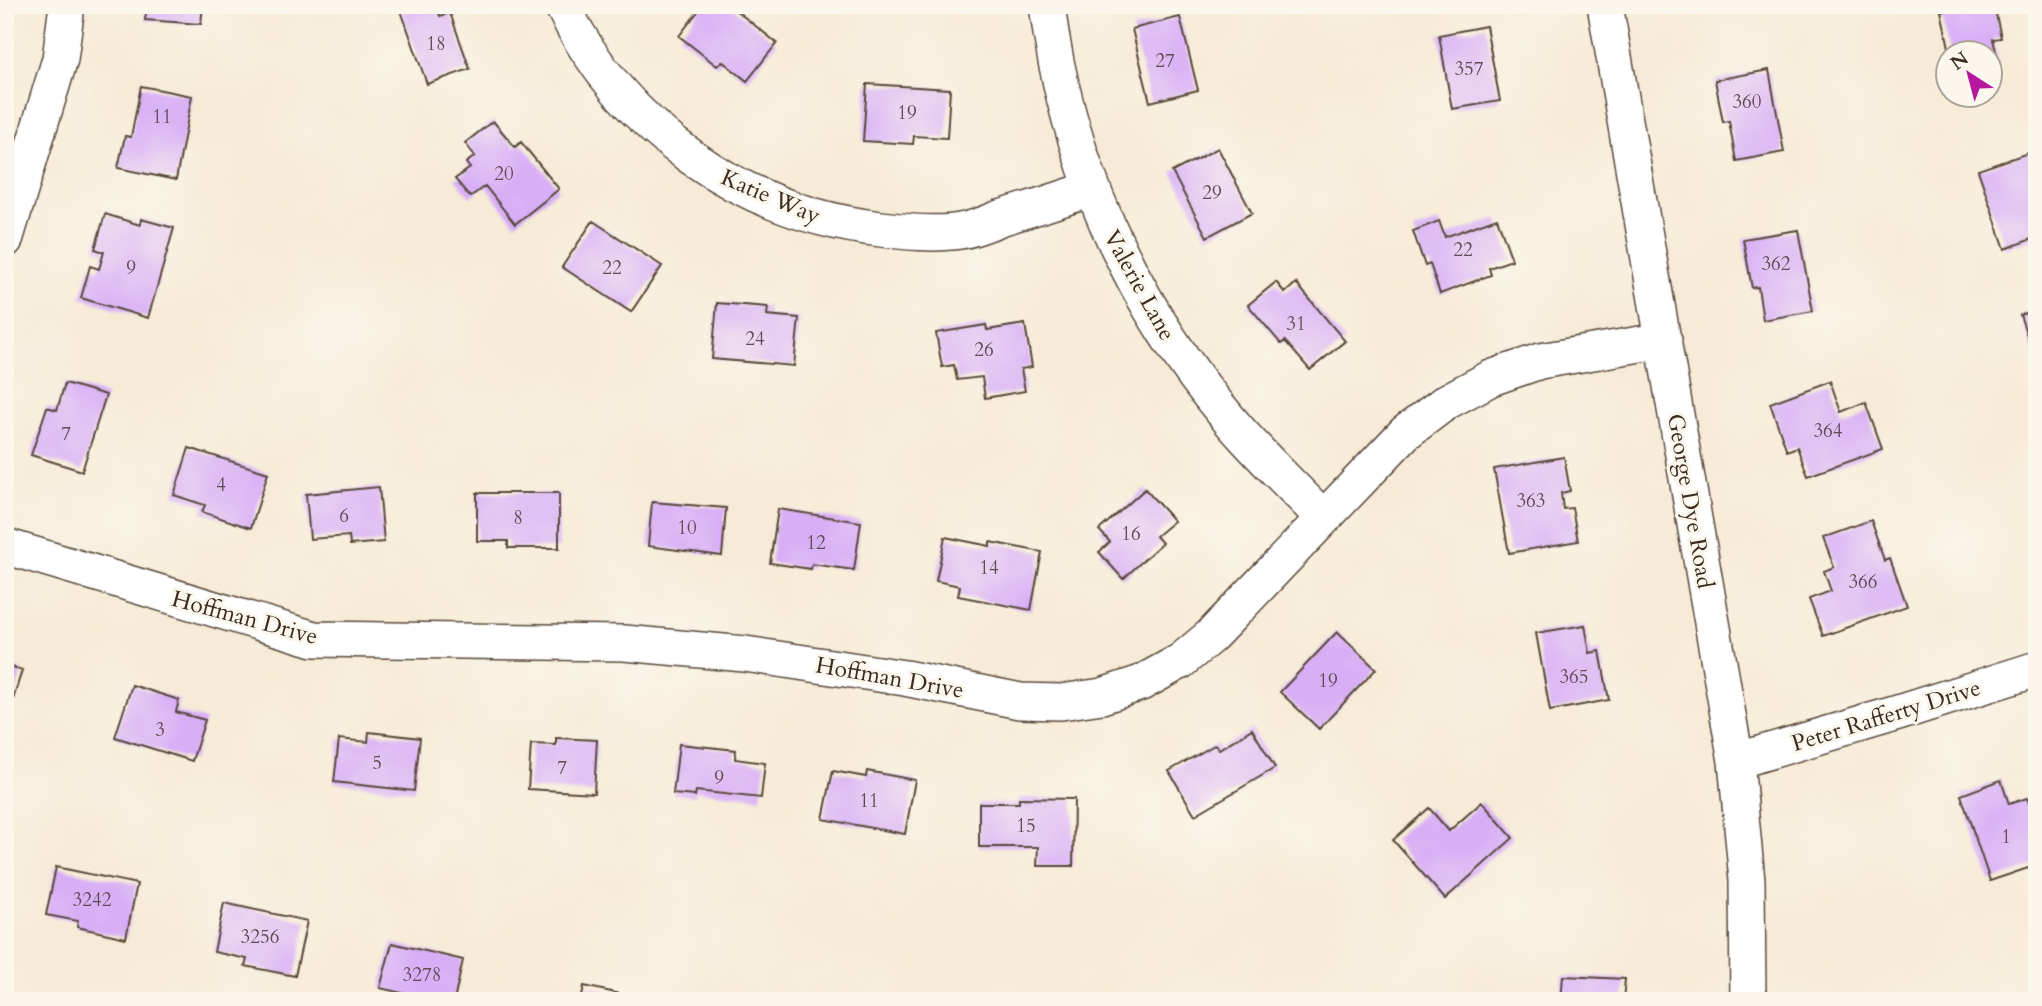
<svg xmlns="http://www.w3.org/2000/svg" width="2042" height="1006" viewBox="0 0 2042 1006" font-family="Cardo,serif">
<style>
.building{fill:#d8aef6}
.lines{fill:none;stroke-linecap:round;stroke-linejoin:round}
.minor-casing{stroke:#57473a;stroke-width:38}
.minor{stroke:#fff;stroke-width:35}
.labels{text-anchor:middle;stroke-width:6;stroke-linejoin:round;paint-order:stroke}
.number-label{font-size:19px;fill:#624b54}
.street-label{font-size:23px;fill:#3b2a1e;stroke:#fbf7ec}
</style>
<rect width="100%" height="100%" fill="#fbf7ec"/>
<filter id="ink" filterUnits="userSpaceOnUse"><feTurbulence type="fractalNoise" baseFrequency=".0143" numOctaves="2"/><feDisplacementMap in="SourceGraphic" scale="14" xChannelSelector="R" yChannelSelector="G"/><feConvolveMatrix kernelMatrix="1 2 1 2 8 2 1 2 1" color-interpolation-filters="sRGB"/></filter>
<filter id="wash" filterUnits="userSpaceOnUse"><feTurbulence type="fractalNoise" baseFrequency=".00686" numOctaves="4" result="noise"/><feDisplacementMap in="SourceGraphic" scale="28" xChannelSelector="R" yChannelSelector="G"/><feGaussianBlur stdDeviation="1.57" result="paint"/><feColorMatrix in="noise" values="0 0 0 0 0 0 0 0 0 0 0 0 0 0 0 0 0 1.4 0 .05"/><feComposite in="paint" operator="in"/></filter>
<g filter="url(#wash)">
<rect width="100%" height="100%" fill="#f6ebd6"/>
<g id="blocks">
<!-- building -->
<path class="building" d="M147,5H203L201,24L145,20Z
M399,5H436L440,16L450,13L470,69L427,84Z
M703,5H729L777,43L747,81L722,61L717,66L679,36Z
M1967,5H1994L2001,38L1993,39L1999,64L1990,66V52H1950L1941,11Z
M1180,17L1198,90L1150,102L1132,29Z
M1486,26L1500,101L1452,109L1439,35Z
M1769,70L1784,152L1736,161L1729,121L1723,122L1715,80Z
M867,84L950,89L947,138L914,136L913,144L863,141Z
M141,86L192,96L176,180L118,168L125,136L131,137Z
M493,121L515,147L521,142L559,189L515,224L485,186L470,197L455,179L470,168L466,163L475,156L465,143Z
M1218,148L1252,213L1207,237L1172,172Z
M2031,152L2037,167V237L2005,249L1978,170Z
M105,214L140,225L141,219L174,228L148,318L81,298L90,266L99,269L104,252L95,249Z
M1497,218L1512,260L1489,268L1491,275L1440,294L1430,264L1425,266L1413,231L1439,221L1445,237Z
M593,221L662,266L631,312L562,267Z
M1798,230L1813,311L1763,320L1758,287L1752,288L1743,239Z
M1276,282L1285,293L1296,283L1345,341L1310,370L1285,341L1281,344L1248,305Z
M717,303L768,307L767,315L799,318L794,366L712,359Z
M2037,309V361H2036L2020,315Z
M1025,324L1032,367L1021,369L1025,391L985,398L982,377L957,380L954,365L942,367L936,333L986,325L987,330Z
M1830,381L1841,412L1866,402L1883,449L1808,476L1797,447L1787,451L1770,403Z
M65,383L106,395L82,471L31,455L47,407L57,410Z
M189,448L268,473L251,528L202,512L205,505L174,495Z
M1564,457L1570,491L1561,493L1563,509L1572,508L1578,541L1509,553L1494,469Z
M379,487L384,542L350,545L349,536L310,539L306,494Z
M1145,489L1174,521L1156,536L1162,543L1123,579L1099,552L1110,542L1099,530Z
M477,493H559V548H508V541H477Z
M652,502L726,508L722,556L648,546Z
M778,509L861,522L854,570L812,564L811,569L770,563Z
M1871,521L1885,560L1890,558L1907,606L1823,636L1809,599L1831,591L1824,571L1834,567L1823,538Z
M945,537L990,546V542L1042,552L1031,610L958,596L960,586L936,581Z
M1585,625L1590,653L1600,651L1609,700L1550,711L1536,633Z
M1337,632L1376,669L1319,729L1280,692Z
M5,665L22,670L6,723H5Z
M132,685L179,700L176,712L205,720L192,761L115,737Z
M1252,729L1275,768L1195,815L1169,771L1216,744L1219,749Z
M369,732L420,738L414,791L334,782L339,739L368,742Z
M556,738L597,740L594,793L528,789L531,744L556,745Z
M679,744L736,750L735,759L765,763L761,798L696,791L695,796L673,794Z
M833,771L866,777L867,771L915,780L905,834L823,819Z
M2001,780L2009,804L2027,798L2031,808L2037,806V865L1990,881L1961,795Z
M1019,798L1074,799L1073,866H1037L1038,847H979V803H1019Z
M1482,802L1513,838L1445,899L1393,840L1429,808L1449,831Z
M56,867L137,884L126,938L77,927L78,921L46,915Z
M224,903L307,921L295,976L245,966L247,959L214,952Z
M392,943L463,960L454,1001H419L420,997L380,988Z
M1563,976L1625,979L1623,1001H1561Z
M584,986L648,1000V1001H581Z"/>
</g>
</g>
<g filter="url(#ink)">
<use href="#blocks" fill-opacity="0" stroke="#57473a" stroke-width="2"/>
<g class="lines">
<!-- minor casing -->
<g class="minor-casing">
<path id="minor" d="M562,5C623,130 743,213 881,229C906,232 935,235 960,231C974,229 988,223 1000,218C1031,209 1061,199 1091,189
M1047,5C1066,158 1129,300 1228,418C1257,453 1292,485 1323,518
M1605,5L1736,761L1747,881L1748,1001
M5,240L60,59L67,5
M5,546L314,639L624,643L745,654L905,678L1020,701L1061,702L1102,696L1141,683L1181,661L1212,635L1405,433L1446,402L1491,378L1540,361L1664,340
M1736,761L1898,713L2037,669"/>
</g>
<!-- minor -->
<use href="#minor" class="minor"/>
</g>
</g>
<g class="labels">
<!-- number labels -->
<g class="number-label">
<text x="436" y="50">18</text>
<text x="1165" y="67">27</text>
<text x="1469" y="75">357</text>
<text x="1747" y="108">360</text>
<text x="907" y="119">19</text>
<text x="162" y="123">11</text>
<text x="504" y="180">20</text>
<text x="1212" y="199">29</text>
<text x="1463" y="256">22</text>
<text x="1776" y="270">362</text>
<text x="131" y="274">9</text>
<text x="612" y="274">22</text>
<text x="1296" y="330">31</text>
<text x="755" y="345">24</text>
<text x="984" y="356">26</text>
<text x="1828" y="437">364</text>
<text x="66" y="440">7</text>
<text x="221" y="491">4</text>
<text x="1531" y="507">363</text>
<text x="344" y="522">6</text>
<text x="518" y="524">8</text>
<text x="687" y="534">10</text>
<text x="1131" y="540">16</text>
<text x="816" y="549">12</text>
<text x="989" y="574">14</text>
<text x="1863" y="588">366</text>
<text x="1574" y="683">365</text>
<text x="1328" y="687">19</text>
<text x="160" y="736">3</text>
<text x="377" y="769">5</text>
<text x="562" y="774">7</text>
<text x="719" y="784">9</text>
<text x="869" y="807">11</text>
<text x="1026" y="832">15</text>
<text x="2006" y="843">1</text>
<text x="92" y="906">3242</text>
<text x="260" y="943">3256</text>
<text x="422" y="981">3278</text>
</g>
<!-- street labels -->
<g class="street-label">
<text transform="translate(771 196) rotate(23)" y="8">Katie Way</text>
<text transform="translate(1140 285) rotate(61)" y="8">Valerie Lane</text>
<text transform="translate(1691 501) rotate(80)" y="8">George Dye Road</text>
<text transform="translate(245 617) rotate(15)" y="8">Hoffman Drive</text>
<text transform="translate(890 677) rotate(10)" y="8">Hoffman Drive</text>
<text transform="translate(1886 715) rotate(-17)" y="8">Peter Rafferty Drive</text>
</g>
</g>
<!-- margin -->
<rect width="2042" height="1006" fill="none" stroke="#fbf7ec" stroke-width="28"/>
<!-- north arrow -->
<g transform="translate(1969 74) rotate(324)"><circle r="33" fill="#fbf7ec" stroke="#aea59a" stroke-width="2"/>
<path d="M0-5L12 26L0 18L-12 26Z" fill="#b5179e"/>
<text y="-10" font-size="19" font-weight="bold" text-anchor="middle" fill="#3b2a1e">N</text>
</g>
</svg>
